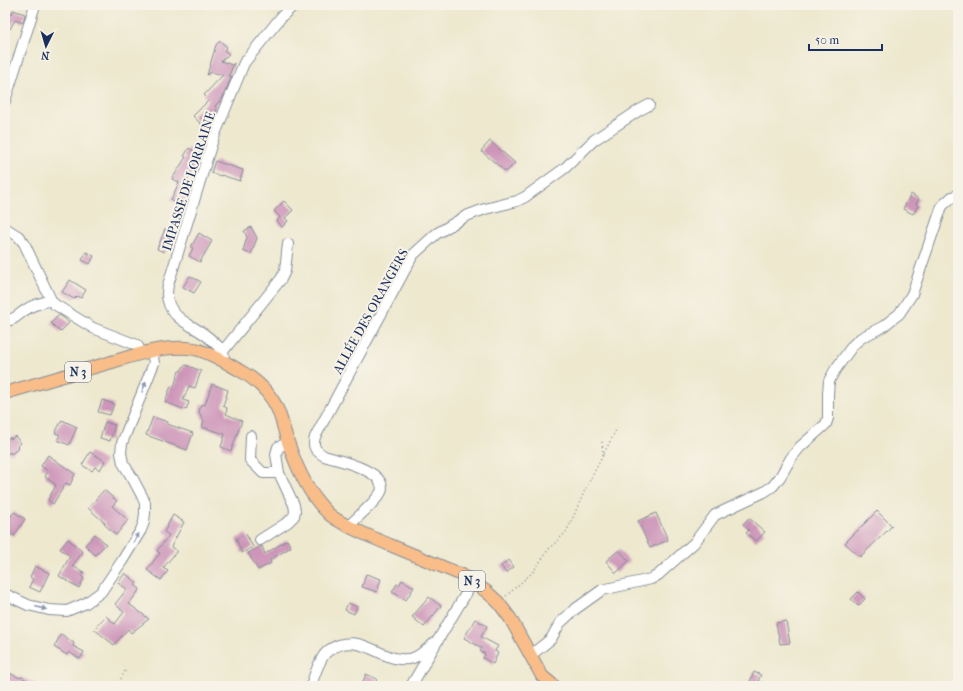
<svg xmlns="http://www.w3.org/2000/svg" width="963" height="691" viewBox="0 0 963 691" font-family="'IM FELL French Canon',serif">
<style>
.building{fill:#cd95b9}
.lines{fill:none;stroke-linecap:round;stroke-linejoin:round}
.minor-casing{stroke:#848c96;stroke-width:12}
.major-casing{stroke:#848c96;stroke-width:14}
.path{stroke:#848c96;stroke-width:1.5;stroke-dasharray:1 3;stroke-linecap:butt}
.minor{stroke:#fff;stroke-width:10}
.major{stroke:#f8bd89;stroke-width:12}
.oneway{fill:#8d97ae}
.labels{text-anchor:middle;stroke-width:4;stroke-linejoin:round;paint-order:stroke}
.shield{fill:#f7f3e8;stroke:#5d6a87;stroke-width:1}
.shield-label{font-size:12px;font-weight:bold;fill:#1b2f5e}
.street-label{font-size:13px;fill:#1b2f5e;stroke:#f7f3e8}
</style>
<rect width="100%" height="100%" fill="#f7f3e8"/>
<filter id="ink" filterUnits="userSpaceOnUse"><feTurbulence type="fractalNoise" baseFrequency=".025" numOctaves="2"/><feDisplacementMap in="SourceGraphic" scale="8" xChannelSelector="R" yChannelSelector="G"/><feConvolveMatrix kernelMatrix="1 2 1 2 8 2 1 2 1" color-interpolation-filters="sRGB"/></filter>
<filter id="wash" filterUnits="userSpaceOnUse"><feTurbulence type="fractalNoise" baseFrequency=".012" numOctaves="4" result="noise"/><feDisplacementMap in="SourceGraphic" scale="16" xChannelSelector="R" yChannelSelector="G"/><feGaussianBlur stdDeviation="0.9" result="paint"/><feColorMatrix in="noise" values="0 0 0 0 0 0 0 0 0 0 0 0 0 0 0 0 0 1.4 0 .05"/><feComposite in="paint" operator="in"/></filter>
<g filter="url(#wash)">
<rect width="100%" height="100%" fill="#ede8ce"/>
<g id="blocks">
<!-- building -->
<path class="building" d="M13,10L25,14L23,23L15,20L10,29L5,26V17L7,12L12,14Z
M220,41L227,47L224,50L229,54L221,61L232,65L234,63L229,76H232L222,99L215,106L217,109L208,120L211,123L206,129L193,116L209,100L204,95L223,75L211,72L207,75L216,45Z
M490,141L515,163L506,172L481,151Z
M189,148L198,154L193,161L195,162L193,165L195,167L186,181L189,182L186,188L190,190L185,207L171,200L179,182L172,179L186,157L184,156Z
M215,161L243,170L240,181L221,175V176L211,173Z
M911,194L919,199L916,204L918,206L913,214L903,209Z
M284,201L293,210L285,218L288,221L282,227L277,221L280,217L274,211Z
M251,227L257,238L251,254L243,251L247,237L244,231Z
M165,229L172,231V234L176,235L171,249L166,247L164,252L157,249Z
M199,233L212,241L200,262L189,256L193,248L191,247Z
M86,252L94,256L90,264L82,260Z
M190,276L201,282L194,293L183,287Z
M70,280L86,290L81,298L77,296L74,299L62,292Z
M59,315L64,318L69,323L60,332L51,323Z
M186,365L201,371L195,388L189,386L183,400L189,402L186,410L165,402L171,386L174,387L179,371H181L183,367Z
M212,384L228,390L223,406L227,408L226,414L242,421L231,451L221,447L225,434L202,427L204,421L199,412L201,404L205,405Z
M102,400L114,404L110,415L98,412Z
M153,417L168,422L167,424L193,433L187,450L146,435Z
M62,420L77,427L69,445L57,440L60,435L55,433Z
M105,422L115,425L110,441L100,438Z
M15,436L21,443L17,446L19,448L11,454L10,452L5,456V442L10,437L11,439Z
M90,452L105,461L100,470L95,467L92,471L82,465Z
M48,455L75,474L70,485L66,483L53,504L48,500L56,485L45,477L48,471L41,466Z
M104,490L117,501L112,506L128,520L116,535L104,524L105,523L88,508Z
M877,511L892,526L860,557L845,543Z
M14,512L25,519L14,536L5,531V513L11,516Z
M656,513L668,540L650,548L638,521Z
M173,515L184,522L171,547L177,551L163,568L168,571L161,580L147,570L160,553L157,551L169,535L164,532Z
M749,518L765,532L756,541L746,533L749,530L743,524Z
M95,534L106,544L95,555L85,545Z
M246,534L253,547L242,553L236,539Z
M68,539L83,552L72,566L84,572L81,576L84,578L79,588L59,576L70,556L60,549Z
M287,540L291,547L270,560L271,563L258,570L248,553L262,546L265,554Z
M619,550L629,561L616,573L606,561Z
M509,560L514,567L506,573L501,566Z
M35,566L49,573L40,592L29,587L33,579L30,577Z
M125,573L137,583L135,585L140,589L129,604L149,619L131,633L128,629L114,645L94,629L106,616L115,624L124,612L115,604L127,589L118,583Z
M366,574L381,579L377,592L362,587Z
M402,580L414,587L406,600L392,592L397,584L399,585Z
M858,592L865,599L858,606L851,599Z
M429,597L441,606L424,627L412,617Z
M348,603L357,607L354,614L345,610Z
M475,619L487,626L481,637L498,646L495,651L498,653L493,664L483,658L485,654L480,651L482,648L464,638Z
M786,621L790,643L780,644L776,623Z
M61,634L74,643L73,646L84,652L80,659L69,652L67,655L54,647Z
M5,671L20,678L21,677L40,686H17V685L5,679Z
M754,672L761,675L758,681L770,686H748Z
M366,674L377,679L374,686H367L362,684Z"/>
</g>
</g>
<g filter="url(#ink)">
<use href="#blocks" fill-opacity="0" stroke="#848c96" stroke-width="1"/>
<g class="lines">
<!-- minor casing -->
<g class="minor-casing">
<path id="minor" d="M5,101L35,5
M5,228L18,236L24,243L51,300L54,304L93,328L137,345L142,354
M5,321C16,320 18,314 27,309C34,304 43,303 51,300
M223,351L281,279L285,271L288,244
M224,361L223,351C217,345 211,339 204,334C191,325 172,318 168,301C166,296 167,291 168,285L213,139L244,63L282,16L294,5
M251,436L250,460L263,473H279
M349,526C357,517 376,502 381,492C389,471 337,460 324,456C315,450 312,447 315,437L413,255L436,234L466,216L485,209L517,201L525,197L565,168L594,140L638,111L649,105
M260,540L288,522L294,516L295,511L294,505L279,473L276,454L278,447L288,443
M5,594L28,605L49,610L67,611L86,603L101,592L122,561L141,530L144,522L145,513V503L142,496L133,479L123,463L121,453L122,443L154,363L153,357L151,351
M531,655L551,639L560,623L574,610L602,590L651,579L658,575L694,543L715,515L764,492L773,486L780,477L791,458L800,447L826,424L828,418V394L829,381L835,370L853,345L861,338L884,326L891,320L899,314L905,305L912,294L942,206L952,197L958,195
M311,686C314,676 318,664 324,655C328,650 333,647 339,645C367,636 387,666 413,658C422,655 430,646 438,640
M411,686L438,640L473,582"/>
</g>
<!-- major casing -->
<g class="major-casing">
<path id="major" d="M5,393C36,384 67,375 98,366C128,358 164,343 195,349C211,353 225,362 239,370C255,379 269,391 277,408C282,419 284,431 288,442C297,469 309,496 330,515C345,527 372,537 390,545C414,555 438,565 462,575L473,582L487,592L498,602L510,618L542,676L554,686"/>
</g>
<!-- path -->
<path class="path" d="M602,442L603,455
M506,596L532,573L538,565L548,550L566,532L571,522L585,490L617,428
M117,686L125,671"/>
<!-- minor -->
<use href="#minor" class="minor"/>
<!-- major -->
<use href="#major" class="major"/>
</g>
<!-- one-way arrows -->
<defs><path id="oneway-solid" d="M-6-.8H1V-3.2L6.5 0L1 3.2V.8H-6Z"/></defs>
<g class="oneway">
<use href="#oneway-solid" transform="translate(144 387) rotate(-68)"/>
<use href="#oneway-solid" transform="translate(136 538) rotate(-60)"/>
<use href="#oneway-solid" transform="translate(41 608) rotate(15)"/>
</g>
</g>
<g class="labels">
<!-- shield labels -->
<g class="shield">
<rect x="65" y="362" width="26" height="20" rx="3"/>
<rect x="459" y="571" width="26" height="20" rx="3"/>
</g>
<g class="shield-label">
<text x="78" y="376">N 3</text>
<text x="472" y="585">N 3</text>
</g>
<!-- street labels -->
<g class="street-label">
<text transform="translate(188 181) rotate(-72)" y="5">IMPASSE DE LORRAINE</text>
<text transform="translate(370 311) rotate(-61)" y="5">ALLÉE DES ORANGERS</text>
</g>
</g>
<!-- margin -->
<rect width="963" height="691" fill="none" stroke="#f7f3e8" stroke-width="20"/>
<!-- north arrow -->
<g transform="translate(46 46) rotate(185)" stroke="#f7f3e8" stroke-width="3" paint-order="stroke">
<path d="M0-3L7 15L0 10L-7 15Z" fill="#1b2f5e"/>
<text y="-6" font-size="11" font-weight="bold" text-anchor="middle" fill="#1b2f5e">N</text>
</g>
<!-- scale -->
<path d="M809 44v6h73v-6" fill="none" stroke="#1b2f5e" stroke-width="2"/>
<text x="815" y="44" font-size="12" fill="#1b2f5e" stroke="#f7f3e8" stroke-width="3" paint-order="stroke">50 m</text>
</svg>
